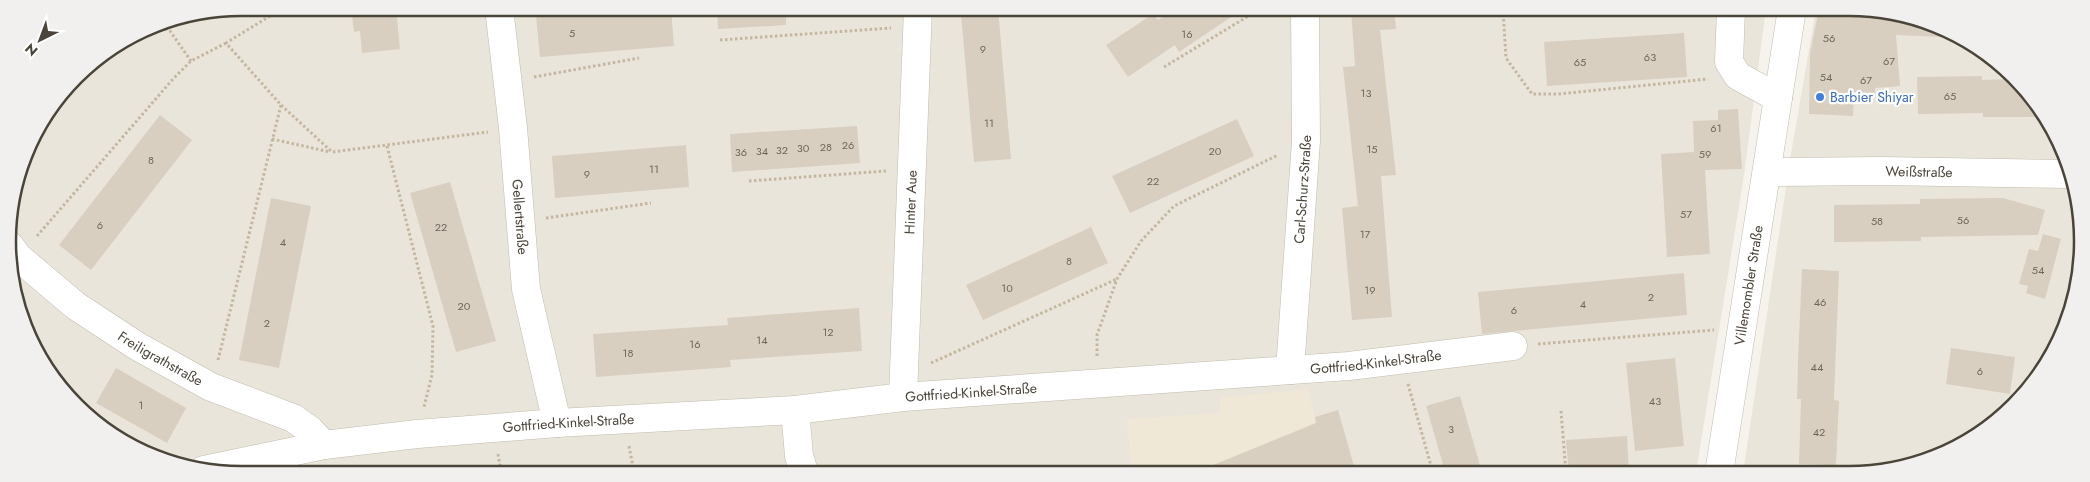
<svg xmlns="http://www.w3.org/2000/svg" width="2090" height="482" viewBox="0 0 2090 482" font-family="Jost,sans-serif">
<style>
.residential{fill:#eae5da}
.education{fill:#efe8d6}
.building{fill:#d8cfc1}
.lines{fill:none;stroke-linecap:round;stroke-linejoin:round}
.minor-casing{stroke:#c2bbae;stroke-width:29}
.path{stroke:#c4b79f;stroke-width:3;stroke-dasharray:2.5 2.5;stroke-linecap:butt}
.minor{stroke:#fff;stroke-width:28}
.shop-dot{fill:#3f7fe0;stroke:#fff;stroke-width:2}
.labels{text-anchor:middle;stroke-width:4.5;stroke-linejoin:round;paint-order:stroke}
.number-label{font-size:11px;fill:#6e675b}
.shop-label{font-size:14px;fill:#366cbe;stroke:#fff;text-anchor:start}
.street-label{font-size:14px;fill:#4b4439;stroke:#fff}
.rim{fill:none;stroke:#4b4439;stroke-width:2.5}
</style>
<rect width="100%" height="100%" fill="#f6f3ec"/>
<!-- residential -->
<path class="residential" d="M241,8L1766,9L1744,175L1696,473L210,472L125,443L56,383L16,302L8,225L32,137L87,66L152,25Z
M1816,9L1880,10L1966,39L2034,99L2075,181L2080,272L2058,345L2014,406L1952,451L1879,473H1743L1791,154Z"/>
<!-- education -->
<path class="education" d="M1307,389L1331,473H1131L1127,419L1220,413V398Z"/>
<!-- building -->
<path class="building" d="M351,8H396L400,49L362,53L360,31L354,32Z
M623,8H671L674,46L540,57L536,15Z
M717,8H786V25L718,29Z
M968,8H998L1011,159L974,162L961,14L968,13Z
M1176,9H1243L1179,52L1175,45L1128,77L1106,45L1153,14L1158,20Z
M1351,9H1394L1396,29L1380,30L1396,175L1381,176L1392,317L1352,320L1342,208L1358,206L1343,67L1355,66Z
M1819,9L1880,10L1943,31L1942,37L1896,35L1900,86L1875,88V93L1854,92L1853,116L1809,114L1810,53Z
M1684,33L1687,77L1547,86L1544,42Z
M1982,76V80L2012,79L2034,99L2043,117H1983V113L1918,114L1917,77Z
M1738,109L1742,169L1705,170L1710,254L1667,257L1661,154L1694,152L1693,121L1718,120V110Z
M160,115L192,140L91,270L59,245Z
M1237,119L1254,156L1130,213L1112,176Z
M857,126L860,163L732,172L730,134Z
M686,145L689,187L555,198L552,156Z
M450,182L496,341L456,352L410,193Z
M271,198L311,206L279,368L239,360Z
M2003,198L2045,210L2038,235L1921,237V241L1834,242V205L1920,204V199Z
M1091,227L1108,263L983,320L966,285Z
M2043,234L2061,239L2045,299L2026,293L2028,286L2019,284L2029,249L2038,251Z
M1802,269L1839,271L1834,400L1839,401L1836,465L1799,464L1801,399H1797L1798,360Z
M1684,273L1687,315L1482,334L1478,292Z
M859,308L862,351L730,360L731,367L596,377L593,334L728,325L727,318Z
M1951,348L2015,357L2010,394L1946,384Z
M1675,358L1684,446L1635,451L1626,363Z
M116,368L186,408L167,443L96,403Z
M1460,396L1476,451L1482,473H1445L1442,461L1426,406Z
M1338,410L1356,473L1196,472L1316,423L1315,417Z
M1627,436L1629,473H1569L1566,440Z"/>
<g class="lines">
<!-- minor casing -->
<g class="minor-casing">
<g id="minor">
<path id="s1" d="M499,8L513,128L526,289L557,423"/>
<path d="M1731,9L1729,62L1738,76L1778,98"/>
<path id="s2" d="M1767,172L1881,171L2071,174"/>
<path id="s3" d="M10,246L18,257L76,306L137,346L211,387L293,418L310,430L324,445"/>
<path id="s4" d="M1290,370L1306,141L1305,9"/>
<path id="s5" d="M903,397L918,8"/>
<path d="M795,410L799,456L804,472"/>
<path id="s6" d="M204,470L324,445L417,434L557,423L795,410L903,397L1349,366L1513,346"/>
<path id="s7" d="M1719,473L1792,9"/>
</g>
</g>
<!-- path -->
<path class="path" d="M283,8L226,43L281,105L332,152L488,132
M1503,9L1506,58L1532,94H1558L1708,79
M156,24L170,31L191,61
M720,40L891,28
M1164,67L1260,9
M534,77L639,58
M272,139L330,152
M387,146L433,326L432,375L424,407
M749,181L886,171
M546,218L651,203
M37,236L173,79L191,61L226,43
M1538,344L1714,330
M1097,356V335L1117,279L1141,241L1174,206L1278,155
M218,360L281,105
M931,363L1117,279
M1408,384L1433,473
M1561,411L1566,473
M629,446L634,472
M498,454L501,472
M762,472L775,467"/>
<!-- minor -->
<use href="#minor" class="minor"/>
</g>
<!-- markers -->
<circle class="shop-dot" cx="1820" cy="97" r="5"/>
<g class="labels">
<!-- number labels -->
<g class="number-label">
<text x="572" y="37">5</text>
<text x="1187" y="38">16</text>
<text x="1829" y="42">56</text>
<text x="983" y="53">9</text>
<text x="1650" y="61">63</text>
<text x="1889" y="65">67</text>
<text x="1580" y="66">65</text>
<text x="1826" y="81">54</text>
<text x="1866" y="84">67</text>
<text x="1366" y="97">13</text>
<text x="1950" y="100">65</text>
<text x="989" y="127">11</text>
<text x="1716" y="132">61</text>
<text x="848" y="149">26</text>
<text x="826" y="151">28</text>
<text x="803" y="152">30</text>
<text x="1372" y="153">15</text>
<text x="782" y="154">32</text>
<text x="762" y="155">34</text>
<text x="1215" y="155">20</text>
<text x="741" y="156">36</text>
<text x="1705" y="158">59</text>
<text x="151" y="164">8</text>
<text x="654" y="173">11</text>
<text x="587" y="178">9</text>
<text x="1153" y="185">22</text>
<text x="1686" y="218">57</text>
<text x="1963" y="224">56</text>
<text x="1877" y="225">58</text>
<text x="100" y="229">6</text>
<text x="441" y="231">22</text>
<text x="1365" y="238">17</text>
<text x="283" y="246">4</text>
<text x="1069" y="265">8</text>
<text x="2038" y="274">54</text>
<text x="1007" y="292">10</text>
<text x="1370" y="294">19</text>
<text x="1651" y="301">2</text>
<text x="1820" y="306">46</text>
<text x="1583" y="308">4</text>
<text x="464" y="310">20</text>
<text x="1514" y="314">6</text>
<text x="267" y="327">2</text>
<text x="828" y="336">12</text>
<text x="762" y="344">14</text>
<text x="695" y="348">16</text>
<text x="628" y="357">18</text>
<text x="1817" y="371">44</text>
<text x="1980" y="375">6</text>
<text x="1655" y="405">43</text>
<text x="141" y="409">1</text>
<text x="1451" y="433">3</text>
<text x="1819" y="436">42</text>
</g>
<!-- shop labels -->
<g class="shop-label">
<text x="1830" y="102">Barbier Shiyar</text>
</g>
<!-- street labels -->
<g class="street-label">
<text dy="5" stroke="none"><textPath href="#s2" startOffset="152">Weißstraße</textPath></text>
<text dy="5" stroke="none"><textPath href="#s4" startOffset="181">Carl-Schurz-Straße</textPath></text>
<text dy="5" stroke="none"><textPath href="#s5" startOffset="195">Hinter Aue</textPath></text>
<text dy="5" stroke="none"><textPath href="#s1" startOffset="210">Gellertstraße</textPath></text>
<text dy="5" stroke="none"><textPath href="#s7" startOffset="190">Villemombler Straße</textPath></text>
<text dy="5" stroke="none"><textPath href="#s3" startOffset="189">Freiligrathstraße</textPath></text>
<text dy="5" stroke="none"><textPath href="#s6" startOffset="1178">Gottfried-Kinkel-Straße</textPath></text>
<text dy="5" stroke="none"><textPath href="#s6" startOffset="772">Gottfried-Kinkel-Straße</textPath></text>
<text dy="5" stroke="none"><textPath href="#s6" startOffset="368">Gottfried-Kinkel-Straße</textPath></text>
</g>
</g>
<!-- crop -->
<path d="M0 0H2090V482H0ZM241 16H1849A225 225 0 0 1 2074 241V241A225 225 0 0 1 1849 466H241A225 225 0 0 1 16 241V241A225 225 0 0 1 241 16Z" fill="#f1f0ef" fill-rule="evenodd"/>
<path class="rim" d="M241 16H1849A225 225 0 0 1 2074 241V241A225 225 0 0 1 1849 466H241A225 225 0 0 1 16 241V241A225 225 0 0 1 241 16Z"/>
<!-- north arrow -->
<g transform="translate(40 40) rotate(222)" stroke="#ffffff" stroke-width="4" paint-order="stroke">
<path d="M0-4L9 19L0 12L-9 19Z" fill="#4b4439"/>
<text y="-8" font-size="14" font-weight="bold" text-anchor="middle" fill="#4b4439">N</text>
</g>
</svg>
